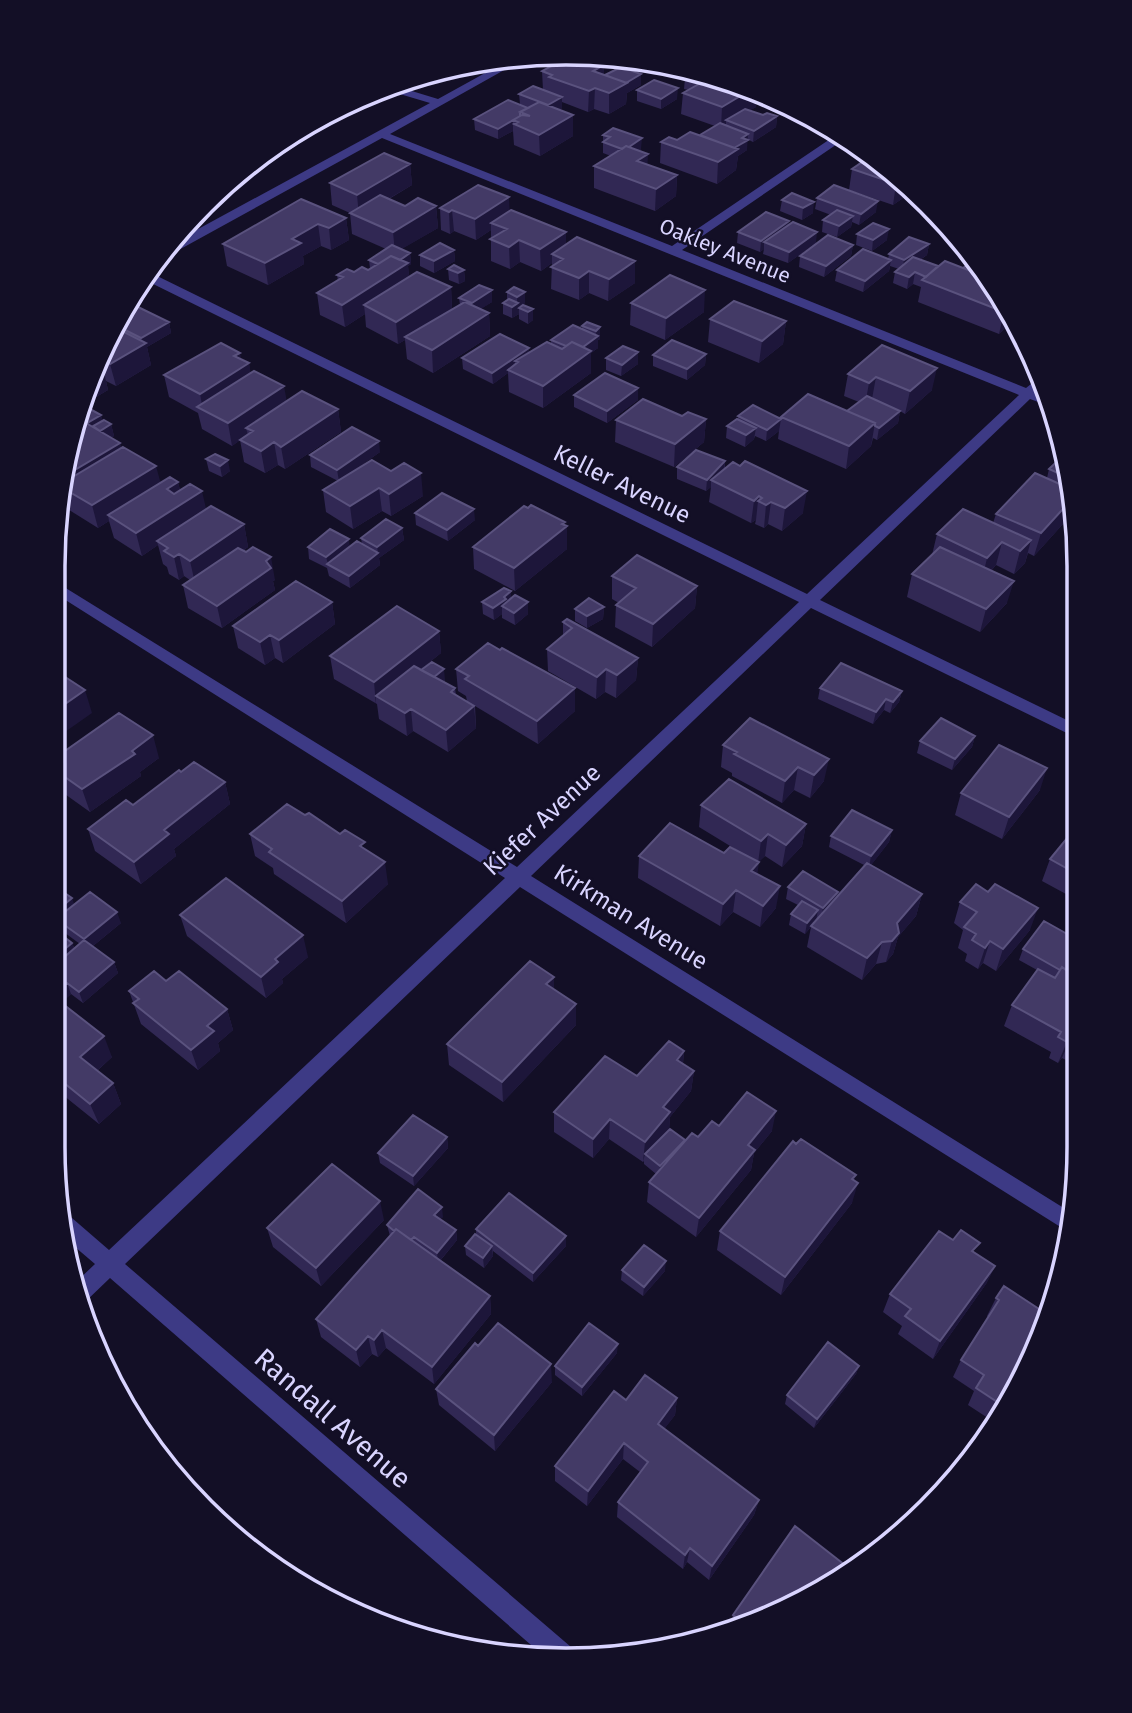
<svg xmlns="http://www.w3.org/2000/svg" width="1132" height="1713" viewBox="0 0 1132 1713" font-family="'Fira Sans',sans-serif">
<style>
.lines{fill:none;stroke-linecap:round;stroke-linejoin:round}
.minor{fill:#3d3a85;fill-rule:evenodd}
.wall{fill:#312854}
.shaded-wall{fill:#1d163a}
.building{fill:#433a66;stroke:#5a527e;stroke-width:2}
.labels{text-anchor:middle;stroke-width:5;stroke-linejoin:round;paint-order:stroke}
.far-street-label{font-size:21px;fill:#d9d4ff;stroke:#130f26}
.street-label{font-size:24px;fill:#d9d4ff;stroke:#130f26}
.near-street-label{font-size:28px;fill:#d9d4ff;stroke:#130f26}
.rim{fill:none;stroke:#d9d4ff;stroke-width:3.5}
</style>
<rect width="100%" height="100%" fill="#130f26"/>
<g class="lines">
<!-- minor -->
<path class="minor" d="M533,54L390,134L672,246L839,133L846,138L682,250L1026,388L1041,376L1044,385L1036,392L1049,397L1052,407L1030,399L820,600L1077,725V738L811,608L531,876L1075,1215L1070,1233L520,887L125,1264L571,1647L574,1655L546,1658L110,1278L85,1302L78,1305L75,1283L95,1264L68,1241L64,1216L72,1218L109,1250L505,878L56,594V582L517,867L799,602L145,280L151,273L807,594L1019,395L382,138L166,257H160L167,246L430,103L383,89L392,85L438,99L516,56Z"/>
</g>
<!-- wall -->
<path class="wall" d="M618,56L633,57L656,62L641,73L618,65Z
M604,65V75L641,85L627,93L626,104L609,114L594,109L588,112L562,102V108L559,110L573,136L540,156L514,145L513,131L498,139L475,130L474,119L520,104L519,94L543,90L542,71Z
M445,68V69L436,75L427,73L433,70Z
M696,72L756,107L750,110L763,115L777,116L776,127L753,142L747,139V150L738,156L736,170L717,184L660,163L661,142L677,140L700,135L715,126L681,114L683,93L688,90L684,89L685,78Z
M637,90L677,99L661,109L637,101Z
M358,98L359,111L321,128L310,123L339,105Z
M310,124L311,134L299,141L294,139L281,146L277,144Z
M603,135L641,149L639,151L647,164L677,175L676,196L655,211L594,188V166L611,156L603,153Z
M410,164L412,185L389,199L405,206H436L438,228L401,249L410,253L411,264L408,266L409,277L451,287L452,309L460,305L459,298L492,290V302L480,309L489,313L490,336L433,373L407,359L405,340L398,344L366,327L365,314L345,327L320,315L317,293L338,281L337,275L370,269L369,260L386,249L352,234L350,213L332,205L330,183Z
M852,169L905,180L917,193L911,198L906,196L893,205L849,190Z
M509,197V211L635,283L608,301L589,293L579,300L551,289L552,263L541,271L520,262L510,269L491,261V230L476,240L454,231L450,234L441,230L440,208Z
M817,198L876,212L859,225L852,222L851,227L837,237L822,232L823,220L831,215L815,209Z
M782,200L813,213L802,220L780,211Z
M346,218L349,240L331,250L321,246L303,256L304,264L268,285L227,266L223,244Z
M789,225L816,243L788,263L763,254L764,249L760,252L737,243L738,232Z
M857,234L887,240L872,251L856,245Z
M929,244L927,255L920,260L938,266L1014,319L999,334L918,302L921,287L913,284L907,289L893,283L895,272L899,269L890,266L889,271L863,292L835,281L837,270L888,259L889,254Z
M853,245L851,256L824,277L799,267L800,256Z
M454,250L455,261L434,273L420,266V255Z
M448,269L464,270L465,281L459,284L449,280Z
M514,287L525,303L518,307L519,314L512,318L503,314V303L507,300V292Z
M631,303L704,312L665,340L630,325Z
M519,308L533,309V320L528,324L519,319Z
M120,317L169,322L171,333L147,347L151,365L116,386L106,381L108,390L86,403L105,339Z
M710,319L786,321L783,344L759,363L708,342Z
M582,326L600,327V339L598,340V348L591,353V373L543,408L509,392L508,373L493,384L463,369L462,358L529,348V353L551,344V340L582,329Z
M882,345L932,390L905,414L900,411L898,423L877,440L873,438L871,446L846,469L778,439L779,431L766,441L755,436L754,439L745,447L726,438L727,426L738,420V416L781,418V417L847,411L859,402L844,396L848,374Z
M638,352V364L621,376L606,370V358Z
M706,354L705,365L687,380L653,366V355Z
M241,360L249,363L250,373L287,401L338,409L341,432L285,469L278,465L265,473L244,462L240,440L232,446L202,429L198,413L169,397L164,375Z
M638,388V400L607,423L574,407V395Z
M83,414L101,415L102,421L111,424L114,436L111,438L120,443L121,448L160,483L178,482L180,490L206,509L244,524L248,547L243,551L275,580L273,581L275,590L222,628L188,608L183,585L190,580L184,576L179,580L169,574L167,567L163,564L158,545L142,556L114,538L109,521L98,528L66,508L64,504L59,507L57,506V499Z
M682,416L706,419L704,442L674,467L615,442L616,420Z
M380,452L353,471L423,496L391,516L382,511L353,529L326,512L323,490L338,481L311,467L310,455Z
M215,454L230,471L222,477L209,471L206,459Z
M1065,454L1074,506L1072,514L1034,556L1028,553L1025,563L1014,574L996,565L991,571L1007,603L980,632L907,597L912,574L932,555L937,534L993,523L996,514L1047,478L1049,469Z
M725,461V469L803,513L782,531L768,524L764,528L755,524L756,520L751,523L709,502L711,487L706,491L677,479V467Z
M415,513L475,520L448,541L416,525Z
M565,526L567,549L515,591L474,569L473,547Z
M402,528L404,540L379,558L380,565L350,588L329,576L327,568L309,559L308,547L350,546L362,544L361,538Z
M612,576L697,586L695,608L652,647L615,627L616,605L619,603L612,599Z
M511,591V598L528,614L515,625L502,618V614L494,620L483,614L482,602Z
M332,602L335,624L283,663L275,658L265,665L238,648L233,626Z
M604,607L603,619L587,628L575,621V609Z
M563,622L638,658L636,680L616,698L605,692L596,699L548,671L547,649L563,636Z
M439,631L441,653L421,669L445,680L444,682L455,688L456,695L467,701L466,696L458,691L456,669L575,711L538,744L475,706L476,728L448,752L413,731L407,736L379,719L377,704L334,679L330,656Z
M820,688L902,691L899,702L890,713L884,710L873,724L818,699Z
M750,718L824,781L810,798L794,790L782,803L732,776V773L721,767L723,745Z
M975,736L972,747L952,770L917,753L920,741Z
M55,758H159L140,772L141,776L90,812L55,787Z
M225,782L230,804L174,849L176,856L141,884L95,851L88,829L133,805Z
M1040,790L1002,839L955,815L961,793Z
M701,805L806,824L802,846L782,867L765,856L758,862L757,874L776,908L760,927L733,912L720,926L638,878L639,856L740,852L699,827Z
M305,815L340,834L366,850L388,884L346,923L274,874L273,868L255,856L250,834Z
M1077,826V900L1042,881L1050,859Z
M892,830L889,842L871,865L922,894L916,916L898,937L893,954L886,962L876,964L862,980L807,947L811,927L805,934L789,925L791,914L798,905L786,899L788,887L838,892L837,896L864,865L829,847L831,836Z
M54,889L75,905L121,923L93,946L114,962L118,973L83,1003L71,994L61,1003L112,1057L97,1071L113,1083L121,1104L99,1124L53,1087L54,929L72,943L75,949L80,944L61,930L58,924L56,926L54,924Z
M960,902L1030,930L996,971L983,963L978,969L965,961L967,954L958,948L963,930L954,923Z
M180,915L308,957L282,979L283,983L266,998L187,936Z
M1023,949L1076,975V1049L1068,1061L1062,1058L1058,1063L1049,1058L1051,1052L1004,1026L1012,1005L1037,970L1019,960Z
M554,977V989L576,1004V1025L503,1102L449,1065L447,1044Z
M166,981L227,1009L233,1030L218,1043L220,1051L198,1070L141,1024L129,991Z
M684,1051L683,1064L694,1071L691,1091L670,1117L669,1130L685,1140L698,1137L719,1126L772,1131L754,1153L751,1170L696,1237L647,1202L649,1182L656,1174L644,1164V1161L643,1162L609,1139L593,1158L554,1132V1112L637,1076Z
M447,1137L448,1148L414,1186L380,1163L378,1153Z
M854,1181L852,1203L781,1295L717,1250L720,1231Z
M443,1217L440,1219L456,1230L457,1240L440,1261L490,1296L491,1314L434,1384L386,1348L378,1357L372,1354L360,1367L321,1337L316,1319L390,1236L387,1225Z
M384,1220L321,1286L273,1247L267,1228Z
M476,1229L566,1246L533,1282L493,1251V1256L484,1268L466,1255L465,1246L476,1235Z
M975,1253L995,1266L986,1284L933,1359L898,1334L902,1326L883,1312L890,1294Z
M622,1270L665,1271L643,1296L621,1280Z
M996,1298L1045,1313L1027,1374L994,1422L968,1405L974,1391L953,1377L961,1360L988,1317L987,1316Z
M617,1353L582,1396L555,1375V1366Z
M859,1366L856,1374L814,1428L785,1404L787,1395Z
M552,1382L495,1451L439,1405L436,1389Z
M677,1398L675,1415L664,1429L759,1500L754,1515L709,1580L687,1562L683,1569L617,1517L618,1502L640,1472L623,1459L587,1506L555,1481V1466L626,1400Z
M986,1434L952,1486L948,1489L945,1486L949,1478Z
M823,1592L731,1630L730,1628L733,1615Z"/>
<!-- shaded-wall -->
<path class="shaded-wall" d="M645,60L656,62L641,73V62Z
M604,65V86L595,88L594,109L588,112L589,91L593,71Z
M445,68V69L436,75V69Z
M641,74V85L627,93L626,104L609,114V93Z
M744,86L757,92L756,107L731,122L726,120V125L721,128L722,107Z
M678,88L677,99L661,109V99Z
M562,97V108L548,116V105Z
M358,98L359,111L321,128L320,117L339,105Z
M573,115V136L540,156L539,135Z
M520,116L518,122L513,120V131L498,139V129Z
M777,116L776,127L753,142L754,131Z
M310,124L311,134L299,141L297,131Z
M293,134L294,139L281,146L280,142Z
M748,134L747,150L738,156L736,170L717,184L718,162L734,148L742,138Z
M642,138L641,149L624,160L625,150Z
M648,154L647,175L637,161Z
M410,164L412,185L359,216L357,195Z
M677,175L676,196L655,211L656,189Z
M901,178L908,183L906,196L893,205L896,184Z
M913,189L917,193L911,198Z
M509,197L510,218L491,223V230L476,240L475,219Z
M878,201L876,212L859,225L861,214Z
M814,202L813,213L802,220L803,208Z
M436,206L438,228L395,253L393,232Z
M452,210L454,231L450,234L449,212Z
M853,216L851,227L837,237L839,226Z
M346,218L349,240L331,250L329,228Z
M789,221L788,232L764,242V249L760,252L761,241Z
M318,224L321,246L303,256L304,264L268,285L265,263L292,239Z
M889,229L887,240L872,251L873,240Z
M566,232V253L552,254V263L541,271L540,249Z
M817,232L816,243L788,263L789,252Z
M519,240L520,262L510,269L509,247Z
M929,244L927,255L902,271L904,260Z
M853,245L851,256L824,277L826,266Z
M454,250L455,261L434,273V261Z
M410,253L411,264L408,266L410,285L364,305L365,314L345,327L342,305L387,268Z
M891,260L889,271L863,292L865,281Z
M635,261V283L608,301L609,279Z
M464,270L465,281L459,284L458,273Z
M589,271V293L579,300V278Z
M984,271L988,278L977,276Z
M915,272L913,284L907,289L909,277Z
M451,287L452,309L405,337V340L398,344L396,322Z
M492,290V302L472,315V303Z
M705,290L704,312L665,340L666,318Z
M525,292V303L518,307L519,314L512,318V307L517,304V297Z
M1007,308L1014,319L999,334L1004,312Z
M533,309V320L528,324V312Z
M489,313L490,336L433,373L432,350Z
M786,321L783,344L759,363L762,341Z
M169,322L171,333L147,347L151,365L116,386L110,364L143,345L141,338Z
M600,327V339L598,340V348L591,353V373L543,408V386L577,351L596,338V331Z
M529,348L530,359L515,361L516,369L508,370V373L493,384L492,373Z
M638,352V364L621,376L622,365Z
M240,353L243,367L249,363L253,386L203,410L200,394L234,356Z
M706,354L705,365L687,380V369Z
M103,368L108,390L86,403L95,372Z
M937,368L932,390L905,414L910,391Z
M876,377L872,399L865,405L869,383Z
M284,386L288,408L246,428L248,435L232,446L228,423Z
M638,388V400L607,423V411Z
M338,409L341,432L285,469L281,447Z
M900,411L898,423L877,440L879,428Z
M101,415L104,427L90,435L87,423Z
M706,419L704,442L674,467L675,444Z
M781,419L779,431L766,441L767,430Z
M875,423L871,446L846,469L849,446Z
M111,424L114,436L103,442L100,431Z
M756,428L754,439L745,447L746,435Z
M379,441L380,452L339,481L337,470Z
M274,442L278,465L265,473L261,451Z
M120,443L126,465L61,487L63,477Z
M228,460L230,471L222,477L220,466Z
M725,461L724,473L711,480V487L706,491L707,480Z
M156,466L162,488L108,515L109,521L98,528L92,505Z
M421,473L423,496L391,516L389,494Z
M178,482L183,503L202,491L207,513L157,541L158,545L142,556L136,533L167,489Z
M379,488L382,511L353,529L350,506Z
M60,489L64,504L59,507L57,499Z
M807,491L803,513L782,531L785,508Z
M759,496V502L758,501L756,520L751,523L754,501Z
M1073,498L1074,506L1072,514L1034,556L1041,533Z
M771,502L768,524L764,528L766,505Z
M474,509L475,520L448,541L447,530Z
M565,522V527L567,526V549L515,591L514,568Z
M244,524L248,547L195,583L190,561Z
M402,528L404,540L379,558L380,565L350,588L349,576L378,553L377,547Z
M349,539L350,550L328,564L326,557Z
M1031,540L1025,563L1014,574L1020,551Z
M1002,542L996,565L982,580L987,558Z
M179,554L184,576L179,580L174,557Z
M271,557L275,580L273,581L275,590L222,628L217,606Z
M1014,581L1007,603L980,632L986,609Z
M697,586L695,608L652,647L653,624Z
M511,591V603L504,609V607L502,606V614L494,620L493,608Z
M332,602L335,624L283,663L279,640Z
M528,602V614L515,625L514,613Z
M604,607L603,619L587,628V616Z
M439,631L441,653L382,700L376,696V705L374,682Z
M270,635L275,658L265,665L260,642Z
M638,658L636,680L616,698L617,675Z
M444,669L445,680L431,691L430,680Z
M606,669L605,692L596,699L597,677Z
M575,688V711L538,744L537,721Z
M85,690L92,713L55,739V711Z
M902,691L899,702L890,713L893,702Z
M886,699L884,710L873,724L876,712Z
M474,706L476,728L448,752L446,730Z
M411,709L413,731L407,736L405,713Z
M153,735L159,758L140,772L141,776L90,812L82,789Z
M975,736L972,747L952,770L955,759Z
M829,759L824,781L810,798L814,775Z
M798,767L794,790L782,803L785,781Z
M1047,768L1040,790L1002,839L1009,817Z
M225,782L230,804L174,849L176,856L141,884L134,862L164,830Z
M806,824L802,846L782,867L786,845Z
M892,830L889,842L869,868L871,856Z
M768,834L765,856L758,863L761,841Z
M385,862L388,884L346,923L342,901Z
M759,862L756,884L751,871Z
M780,886L776,908L760,927L763,906Z
M736,890L733,912L720,926L723,904Z
M838,892L836,903L821,920L823,908Z
M922,894L916,916L898,937L893,954L886,962L897,923Z
M72,898L76,909L56,919L58,924L56,926L54,921V913Z
M1038,908L1030,930L996,971L1003,949Z
M818,910L816,921L805,934L807,923Z
M117,912L121,923L88,950L84,939Z
M303,935L308,957L282,979L283,983L266,998L261,977L275,959Z
M990,941L983,963L978,969L985,948Z
M882,942L876,964L862,980L867,958Z
M72,943L77,954L54,973V958Z
M1076,956V961L1060,983L1064,972Z
M114,962L118,973L83,1003L79,992Z
M554,977V998L546,984Z
M67,983L71,994L54,1009V994Z
M576,1004V1025L503,1102L502,1082Z
M227,1009L233,1030L218,1043L220,1051L198,1070L191,1050L207,1026Z
M104,1036L112,1057L89,1078L80,1057Z
M1071,1037L1062,1058L1058,1063L1067,1042Z
M1076,1043V1049L1068,1061Z
M684,1051L682,1071L677,1060Z
M694,1071L691,1091L670,1117L669,1132L645,1154L643,1162L645,1142L663,1107Z
M113,1083L121,1104L99,1124L90,1104Z
M776,1111L772,1131L754,1153L751,1170L696,1237L699,1218L748,1145Z
M610,1119L609,1139L593,1158V1139Z
M447,1137L448,1148L414,1186L413,1176Z
M685,1140L659,1176L660,1166Z
M856,1175L851,1192L858,1183L852,1203L781,1295L785,1277Z
M380,1201L384,1220L321,1286L316,1268Z
M442,1207L443,1217L435,1224L434,1215Z
M456,1230L457,1240L438,1263L437,1253Z
M566,1236V1246L533,1282V1273Z
M492,1246L493,1256L484,1268L483,1258Z
M666,1261L665,1271L643,1296L644,1287Z
M995,1266L986,1284L933,1359L940,1341Z
M490,1296L491,1314L434,1384L432,1367Z
M382,1330L386,1348L378,1357L374,1340Z
M368,1336L372,1354L360,1367L356,1350Z
M618,1344L617,1353L582,1396V1387Z
M551,1364L552,1382L495,1451L494,1435Z
M859,1366L856,1374L814,1428L817,1419Z
M677,1398L675,1415L656,1440L658,1424Z
M624,1443L623,1459L587,1506L588,1491Z
M759,1500L754,1515L709,1580L712,1566Z
M690,1548L687,1562L683,1569L685,1555Z"/>
<!-- building -->
<path class="building" d="M572,55L604,65L593,71L627,83L609,93L595,88L589,91L549,77L552,75L542,71Z
M624,57H633L645,60L641,62Z
M621,67L641,74L626,83L605,75Z
M696,72L713,76L700,83L685,78Z
M713,76L731,80L752,89L722,107L683,93Z
M654,80L678,88L661,99L637,90Z
M533,86L562,97L548,105L519,94Z
M508,100L528,108L520,112V116L498,129L474,119Z
M539,102L573,115L539,135L514,124L518,122L513,120L522,115L530,116L520,112Z
M745,109L763,115L767,113L777,116L754,131L726,120Z
M720,123L748,134L742,138L748,140L734,148L700,135Z
M613,128L642,138L629,147L626,146L622,149L603,142L610,137L603,135Z
M690,132L738,149L718,162L661,142L669,137L677,140Z
M626,146L648,154L637,161L677,175L656,189L594,166Z
M384,153L410,164L357,195L330,183Z
M871,156L903,179L896,184L852,169Z
M478,185L509,197L475,219L452,210L449,212L440,208Z
M834,185L878,201L861,214L817,198Z
M792,193L814,202L803,208L782,200Z
M380,195L405,206L418,198L436,206L393,232L350,213Z
M301,199L346,218L329,228L318,224L292,239L301,243L265,263L223,244Z
M511,210L566,232L540,249L519,240L509,247L490,239L507,229L491,223Z
M837,210L853,216L839,226L823,220Z
M766,212L789,221L761,241L738,232Z
M793,222L817,232L789,252L764,242Z
M873,223L889,229L873,240L857,234Z
M828,235L853,245L826,266L800,256Z
M577,237L635,261L609,279L589,271L579,278L551,267L563,259L552,254Z
M909,237L929,244L904,260L889,254Z
M440,243L454,250L434,261L420,255Z
M392,245L410,253L400,260L391,256L378,264L369,260Z
M863,249L891,260L865,281L837,270Z
M391,256L408,263L342,305L317,293L343,277L337,275L347,269L354,272L362,267L368,270Z
M913,257L938,266L926,277L915,272L909,277L895,272Z
M977,259L984,271L979,274L963,268Z
M945,261L989,278L1007,308L1004,312L922,280Z
M454,265L464,270L458,273L448,269Z
M417,272L451,287L396,322L364,305Z
M670,275L705,290L666,318L631,303Z
M479,285L492,290L472,303L459,298Z
M514,287L525,292L517,297L507,292Z
M509,299L518,303L512,307L503,303Z
M734,301L786,321L762,341L710,319Z
M465,302L489,313L432,350L405,337Z
M523,305L533,309L528,312L519,308Z
M138,307L169,322L141,338L115,325L120,317Z
M587,322L600,327L596,331L582,326Z
M573,325L598,336L583,347L572,342L566,346L551,340Z
M114,327L146,343L110,364L100,358L105,339Z
M500,334L529,348L492,373L462,358Z
M672,340L706,354L687,369L653,355Z
M547,342L562,349L572,342L591,351L543,386L508,370L518,362L515,361Z
M221,343L240,353L234,356L249,363L200,394L164,375Z
M882,345L937,368L910,391L876,377L869,383L848,374Z
M623,346L638,352L622,365L606,358Z
M97,365L103,368L95,372Z
M254,371L284,386L228,423L197,407Z
M605,373L638,388L607,411L574,395Z
M302,391L338,409L281,447L274,442L261,451L240,440L253,431L246,428Z
M808,394L875,423L849,446L781,417Z
M867,396L900,411L879,428L875,426V423L847,411Z
M643,399L682,416L688,412L706,419L675,444L616,420Z
M753,405L781,419L767,430L738,416Z
M90,409L101,415L87,423L81,420L83,414Z
M737,419L756,428L746,435L727,426Z
M104,420L111,424L100,431L93,426Z
M86,423L120,443L63,477L78,428Z
M352,427L379,441L337,470L310,455Z
M123,447L156,466L92,505L61,487V484Z
M696,450L725,461L707,480L677,467Z
M215,454L228,460L220,466L206,459Z
M1065,454L1069,478L1049,469Z
M372,460L391,471L404,463L421,473L389,494L379,488L350,506L323,490Z
M745,461L807,491L785,508L771,502L766,505L758,501L762,498L759,496L754,501L711,480L733,462L740,466Z
M1035,473L1071,489L1073,498L1041,533L996,514Z
M170,477L178,482L167,489L174,494L190,484L202,491L136,533L108,515Z
M442,493L474,509L447,530L415,513Z
M531,505L565,522L562,524L567,526L514,568L473,547L524,506L528,508Z
M211,506L244,524L190,561L179,554L174,557L164,551L168,548L157,541Z
M963,509L1031,540L1020,551L1002,542L987,558L937,534Z
M386,519L402,528L377,547L361,538Z
M330,529L349,539L326,557L308,547Z
M357,541L378,553L349,576L327,564Z
M253,547L271,557L266,561L271,568L217,606L183,585L238,548L246,552Z
M940,547L1014,581L986,609L912,574Z
M637,555L697,586L653,624L616,605L636,588L612,576Z
M296,581L332,602L279,640L270,635L260,642L233,626Z
M504,588L511,591L504,597L506,599L493,608L482,602Z
M515,595L528,602L514,613L502,606Z
M589,598L604,607L587,616L575,609Z
M397,606L439,631L374,682L330,656Z
M567,619L638,658L617,675L606,669L597,677L547,649L572,628L563,622Z
M488,643L500,650L502,648L575,688L537,721L465,679L469,676L456,669Z
M432,662L444,669L434,677L421,670Z
M841,663L902,691L893,702L886,699L876,712L820,688Z
M414,666L455,688L451,692L474,706L446,730L411,709L405,713L376,696Z
M56,671L85,690L55,711Z
M119,713L153,735L132,751L135,754L82,789L55,770V758Z
M750,718L829,759L814,775L798,767L785,781L734,754L737,752L723,745Z
M941,718L975,736L955,759L920,741Z
M999,745L1047,768L1009,817L961,793Z
M194,762L225,782L164,830L169,834L134,862L88,829L126,800L133,805L179,770L181,772Z
M729,779L806,824L786,845L768,834L761,841L701,805Z
M287,804L305,815L309,813L340,834L345,830L365,842L360,846L385,862L342,901L269,852L272,849L250,834Z
M852,810L892,830L871,856L831,836Z
M670,823L724,853L730,847L759,862L751,871L780,886L763,906L736,890L723,904L639,856Z
M1077,826V874L1050,859Z
M867,863L922,894L897,923L899,933L892,941L882,942L867,958L811,926Z
M803,871L838,892L823,908L788,887Z
M226,878L303,935L275,959L278,962L261,977L180,915Z
M976,884L988,892L995,884L1038,908L1003,949L990,941L985,948L972,940L976,934L964,927L977,912L960,902Z
M56,887L72,898L54,913V889Z
M90,892L117,912L84,939L56,919Z
M802,901L818,910L807,923L791,914Z
M1044,921L1076,939V956L1066,970L1062,967L1060,970L1023,949Z
M54,929L72,943L54,958Z
M84,940L114,962L79,992L67,983L54,994V966Z
M530,961L554,977L546,984L576,1004L502,1082L447,1044Z
M1062,967L1076,975V1040L1071,1037L1067,1042L1058,1037L1061,1032L1012,1005L1038,969L1055,978Z
M154,971L166,981L179,971L227,1009L207,1026L214,1031L191,1050L133,1003L139,999L129,991Z
M54,997L104,1036L80,1057L113,1083L90,1104L53,1074Z
M669,1041L684,1051L677,1060L694,1071L663,1107L670,1112L645,1142L610,1119L593,1139L554,1112L605,1056L637,1076Z
M747,1092L776,1111L748,1145L755,1150L699,1218L649,1182L692,1133L698,1137L712,1121L719,1126Z
M413,1115L447,1137L413,1176L378,1153Z
M670,1129L685,1140L660,1166L645,1154Z
M801,1139L856,1175L852,1179L858,1183L785,1277L720,1231L793,1141L796,1144Z
M332,1164L380,1201L316,1268L267,1228Z
M418,1189L442,1207L434,1215L456,1230L437,1253L414,1237L411,1240L396,1229L394,1231L387,1225Z
M509,1193L566,1236L533,1273L476,1229Z
M396,1229L490,1296L432,1367L382,1330L374,1340L368,1336L356,1350L316,1319Z
M961,1230L980,1243L972,1251L995,1266L940,1341L905,1316L911,1309L890,1294L939,1231L953,1240Z
M475,1234L492,1246L483,1258L465,1246Z
M644,1245L666,1261L644,1287L622,1270Z
M1004,1286L1045,1313L1027,1374L1005,1407L976,1388L984,1375L961,1360L999,1300L996,1298Z
M498,1323L551,1364L494,1435L436,1389L475,1343L478,1346Z
M589,1323L618,1344L582,1387L555,1366Z
M828,1342L859,1366L817,1419L787,1395Z
M645,1375L677,1398L658,1424L759,1500L712,1566L690,1548L685,1555L618,1502L648,1462L624,1443L588,1491L555,1466L614,1391L626,1400Z
M981,1430L986,1434L954,1482L949,1478Z
M795,1526L850,1569L823,1592L744,1624L733,1615Z"/>
<g class="labels">
<!-- far-street labels -->
<g class="far-street-label">
<text transform="translate(725 251) rotate(22)" y="7">Oakley Avenue</text>
</g>
<!-- street labels -->
<g class="street-label">
<text transform="translate(622 484) rotate(26)" y="8">Keller Avenue</text>
<text transform="translate(542 820) rotate(-43)" y="8">Kiefer Avenue</text>
<text transform="translate(631 917) rotate(32)" y="8">Kirkman Avenue</text>
</g>
<!-- near-street labels -->
<g class="near-street-label">
<text transform="translate(333 1418) rotate(41)" y="10">Randall Avenue</text>
</g>
</g>
<!-- crop -->
<path d="M0 0H1132V1713H0ZM566 65H566A501 501 0 0 1 1067 566V1147A501 501 0 0 1 566 1648H566A501 501 0 0 1 65 1147V566A501 501 0 0 1 566 65Z" fill="#130f26" fill-rule="evenodd"/>
<path class="rim" d="M566 65H566A501 501 0 0 1 1067 566V1147A501 501 0 0 1 566 1648H566A501 501 0 0 1 65 1147V566A501 501 0 0 1 566 65Z"/>
</svg>
